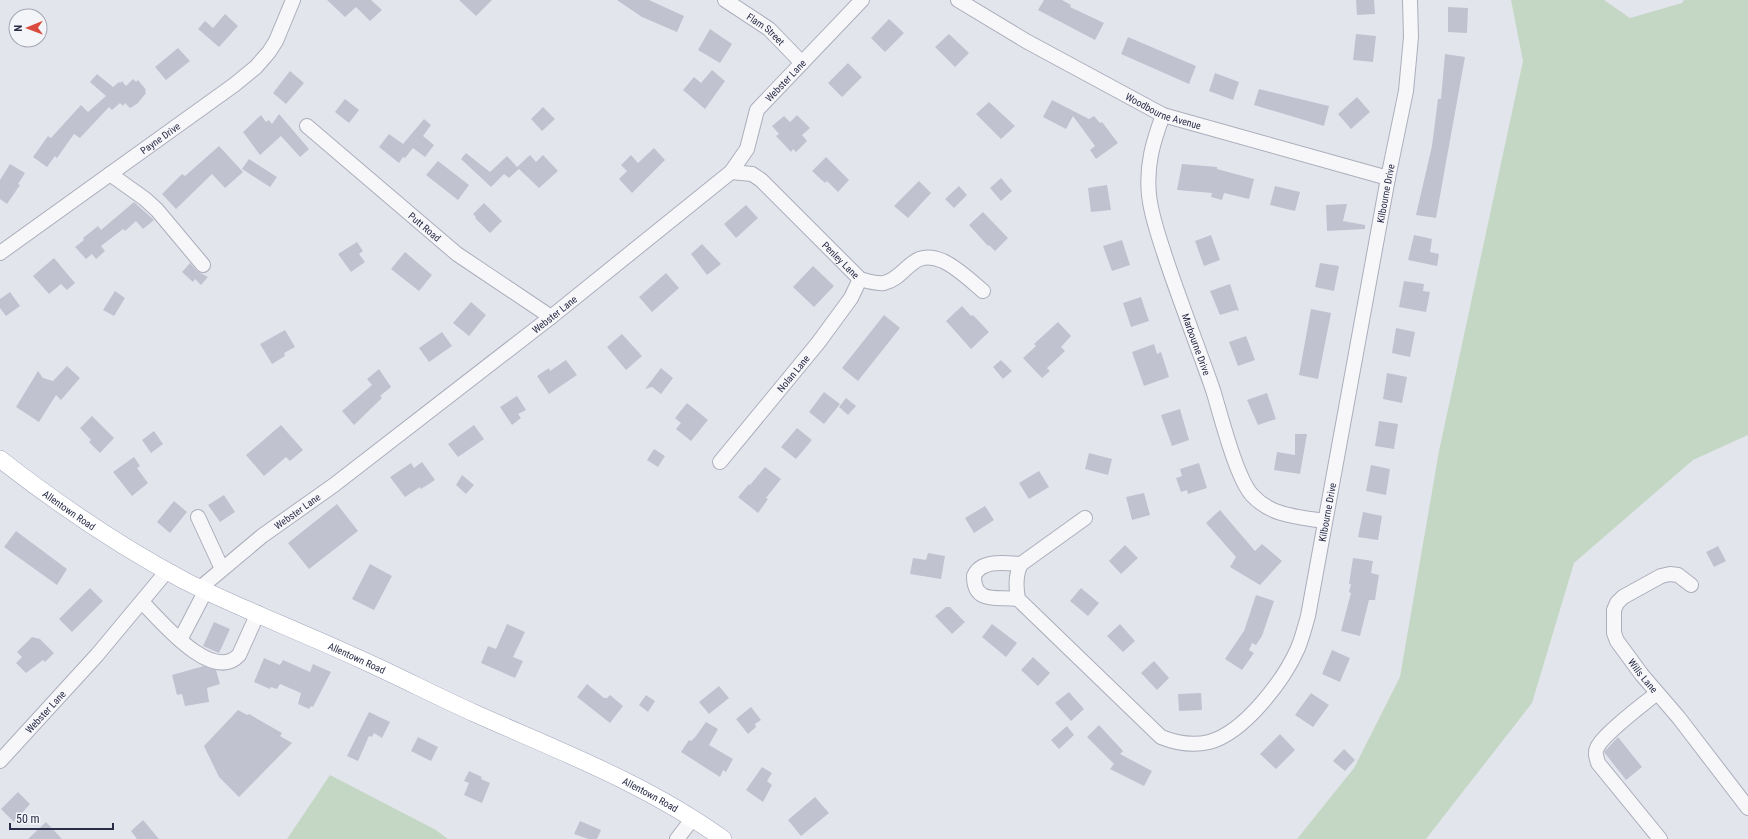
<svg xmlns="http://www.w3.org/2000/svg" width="1748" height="839" viewBox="0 0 1748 839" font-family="'Roboto Condensed',sans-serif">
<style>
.green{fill:#c4d7c4}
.building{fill:#c0c2d0}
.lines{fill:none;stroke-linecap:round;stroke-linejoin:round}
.minor-casing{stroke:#abaebb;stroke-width:16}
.major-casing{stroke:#a1a6ba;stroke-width:18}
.minor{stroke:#f7f7fa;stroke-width:14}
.major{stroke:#fff;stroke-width:17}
.labels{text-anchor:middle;stroke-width:3;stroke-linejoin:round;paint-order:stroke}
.street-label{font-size:10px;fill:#292d47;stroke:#f4f5f9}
</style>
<rect width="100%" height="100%" fill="#e3e5ed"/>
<!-- green -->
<path class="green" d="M1511,0H1604L1630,18L1682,3L1684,0H1748V435L1693,460L1574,563L1532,703L1426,839H1297L1354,768L1400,677L1439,451L1523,61Z
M330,775L436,830L448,839H287Z"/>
<!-- building -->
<path class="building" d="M327,0H371L382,10L370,21L356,7L345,17Z
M459,0H492L476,16Z
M617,0H649L684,16L677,32L642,17Z
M1044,0H1062L1071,5L1070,7L1104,23L1095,40L1038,10Z
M1356,0H1374L1375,14L1357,15Z
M1448,7L1468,8L1467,33L1448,32Z
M225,14L238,26L219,47L198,29L205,21L213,28Z
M889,19L904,33L885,52L871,38Z
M710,29L732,44L720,63L698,50Z
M949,34L969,53L955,67L935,47Z
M1356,34L1376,36L1373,62L1353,60Z
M1128,37L1196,66L1189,84L1121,54Z
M178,48L190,61L166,80L155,67Z
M1445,54L1465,57L1436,218L1416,215L1432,146L1438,99H1441Z
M848,63L862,77L842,97L828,83Z
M712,70L725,81L705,109L683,90L694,77L701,83Z
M290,71L304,83L286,104L273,93Z
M1215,73L1239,82L1233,100L1209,91Z
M97,74L113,87L119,82L120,83L122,81L126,86L133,79L136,82L138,80L146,90L145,91L146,93L138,103L132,107L130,108L125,103L123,106L120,103L112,110L109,107L80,138L74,134L57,158L55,156L47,167L33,157L48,136L51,138L81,105L88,112L106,96L90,82Z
M1259,89L1329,106L1324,126L1254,105Z
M1357,97L1370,112L1351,129L1338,114Z
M345,99L359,110L349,123L335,112Z
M1052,100L1089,119L1094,116L1100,123L1102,122L1118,143L1096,159L1090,150L1095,146L1073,116L1066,129L1043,117Z
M989,102L1015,126L1001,139L976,114Z
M543,107L555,119L542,131L531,119Z
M279,114L309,149L300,157L281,136L260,155L243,132L261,115L266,122L269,120L272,124Z
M797,115L810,128L802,135L807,141L796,152L793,149L791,152L776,136L779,134L772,126L784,116L790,122Z
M424,119L431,125L423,136L434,145L425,157L413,148L405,158L403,157L399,163L379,147L389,134L403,144Z
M219,146L243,172L225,188L212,174L176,209L162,194L182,174L185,176Z
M654,148L665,160L632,193L619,179L627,171L621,165L631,155L638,163Z
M466,153L490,172L507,156L517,167L530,155L536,162L543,155L558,171L539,188L519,169L509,178L504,174L491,187L461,159Z
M826,157L849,180L838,192L827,181L825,183L812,171Z
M249,159L277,177L270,187L242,169Z
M438,161L469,185L458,200L426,175Z
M10,164L25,173L18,184L20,185L7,204L0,199V180Z
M1182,164L1217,167V169L1254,179L1249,199L1224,193L1222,200L1211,197L1212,193L1177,190Z
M1001,178L1012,191L1001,201L990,188Z
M919,181L931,193L908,218L894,206Z
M1107,185L1111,210L1091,212L1088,188Z
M959,186L967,195L954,208L945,199Z
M1275,186L1300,192L1295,211L1270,205Z
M134,202L154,220L143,229L136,221L125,231L123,229L101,246L105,251L96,259L92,254L86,259L75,247L84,240L83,238L98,226L101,230Z
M484,203L502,221L490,233L475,218L476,217L473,214Z
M1347,204L1343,221L1365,225V229L1327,231L1326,205Z
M746,205L758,218L736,238L724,224Z
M983,212L1008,238L995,251L989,245L988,246L969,225Z
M1211,235L1220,260L1204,266L1195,241Z
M1414,235L1432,239L1430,252L1439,254L1437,266L1408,260Z
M1122,240L1130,265L1112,271L1103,246Z
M357,242L363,251L359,254L365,262L351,272L338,254Z
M702,244L721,264L707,275L691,254Z
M405,252L432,275L419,291L391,269Z
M54,258L75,283L67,290L61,284L49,294L33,276Z
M190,263L197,271L208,277L201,285L195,279L193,282L182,272Z
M1320,263L1339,266L1334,291L1315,287Z
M813,266L834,286L814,307L793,287Z
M666,273L679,288L652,312L639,297Z
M1404,281L1424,284L1423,291L1430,292L1426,312L1399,307Z
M1230,284L1239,311L1236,310L1220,315L1210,291Z
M115,291L125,298L114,316L103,310Z
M10,292L20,306L6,316L0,308V299Z
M1141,297L1149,321L1131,327L1123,303Z
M471,302L486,315L469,336L453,323Z
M962,306L971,316L973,315L989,332L971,349L946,321Z
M1311,309L1331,313L1318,379L1299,375Z
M884,315L900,328L858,381L842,368Z
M1058,322L1071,336L1061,347L1065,351L1047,368L1050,371L1042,378L1023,358L1036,346L1034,344Z
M1396,328L1415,332L1410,357L1392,353Z
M285,330L295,347L284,353L285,356L272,364L260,344Z
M442,332L452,346L429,362L419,348Z
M622,334L642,356L626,370L607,347Z
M1246,336L1255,360L1238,366L1229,342Z
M1154,344L1157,354L1161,352L1169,377L1144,386L1132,352Z
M566,360L577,375L549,394L537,376L549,368L550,371Z
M1001,360L1012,371L1003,379L993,367Z
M67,366L80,378L61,400L56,395L39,422L16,407L38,371L43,378L53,381Z
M661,368L673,378L661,394L652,387L645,389Z
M379,369L391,387L380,396L382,398L354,425L342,411L372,385L367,379Z
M1387,373L1407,377L1402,403L1383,399Z
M824,392L840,404L824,424L809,412Z
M1267,393L1276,419L1258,425L1247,400Z
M517,396L526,410L518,414L521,418L512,425L500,407Z
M846,398L856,406L848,415L839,407Z
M687,403L708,420L691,441L676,429L681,423L675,418Z
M1180,409L1189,440L1172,446L1161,415Z
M92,416L114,438L100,453L89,442L91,440L80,428Z
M1379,421L1398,424L1394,449L1375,446Z
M281,425L303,450L290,461L286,457L264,476L246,455Z
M474,425L484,439L458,457L448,444Z
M797,428L812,440L796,459L781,447Z
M154,431L163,444L151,453L142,440Z
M1295,434H1307L1300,474L1274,470L1277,452L1295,455Z
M654,449L665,456L658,467L647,460Z
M1089,453L1112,459L1108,475L1085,469Z
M134,457L140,466L137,468L148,483L132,496L113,472Z
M422,462L435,480L421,489L420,487L405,497L390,477L411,463L414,468Z
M1199,463L1207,488L1188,494L1187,490L1181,492L1176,478L1182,476L1180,469Z
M1371,465L1390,469L1386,495L1366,491Z
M765,467L781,479L766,498L768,499L758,513L738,497L749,484L750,485Z
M1039,471L1049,487L1029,499L1019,483Z
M462,475L474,485L466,494L456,485Z
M1144,493L1150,515L1132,520L1126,497Z
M224,495L235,512L220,522L208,505Z
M174,501L187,512L170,533L157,522Z
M337,504L358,531L309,569L288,543Z
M985,506L994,520L974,533L965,518Z
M1220,510L1255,551L1262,544L1282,561L1260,585L1230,567L1236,557L1206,523Z
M1363,512L1382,516L1378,540L1358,537Z
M16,531L67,569L57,585L4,547Z
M1125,545L1138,558L1121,574L1109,561Z
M1718,546L1726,561L1714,567L1706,552Z
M928,553L945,556L941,579L910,574L913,558L926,560Z
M1353,558L1373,561L1371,573L1379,575L1375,600H1369L1360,636L1341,631L1351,593L1349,592L1351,584H1349Z
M370,564L392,576L374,610L352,599Z
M90,588L103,601L72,632L59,619Z
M1081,588L1099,603L1088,616L1070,601Z
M1256,595L1274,601L1262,636L1256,645L1252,643L1249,650L1254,653L1242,670L1225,659L1244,631Z
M946,607H950L965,622L952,634L935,616Z
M214,622L230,629L219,653L203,646Z
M507,624L525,632L513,657L523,661L515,678L481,663L488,646L496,649Z
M992,624L1017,643L1006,657L982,637Z
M1120,624L1135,641L1123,652L1107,636Z
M32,637L40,639L54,653L45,662L43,660L26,673L16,663L22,657L17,652Z
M1332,650L1350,658L1340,682L1322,674Z
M1033,657L1050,673L1038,686L1021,670Z
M264,658L280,665L283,660L310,672L313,664L331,672L313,707L311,706L309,709L298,704L301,693L280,684L277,689L271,687L270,689L254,682Z
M1154,661L1169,678L1157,690L1141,673Z
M204,666L216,670L220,684L207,688L209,702L185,706L182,694L177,695L172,675Z
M587,684L604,698H607L610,695L623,706L610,723L577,697Z
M719,686L729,698L709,714L699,702Z
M1069,692L1084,709L1071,721L1055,703Z
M1201,693L1202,710L1179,711L1178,694Z
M1311,693L1329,705L1313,727L1295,715Z
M646,695L655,701L648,712L639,705Z
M751,707L761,720L755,724L756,727L748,734L736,719Z
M238,710L247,715L249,714L282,733L280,736L292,743L239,797L219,777L204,746Z
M369,712L390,722L382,738L374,733L372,737L369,736L358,761L347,756Z
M706,722L718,729L709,745L733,759L726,772L723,770L720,777L681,752L689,740L691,741L696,736Z
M1099,725L1123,751L1120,754L1152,771L1144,786L1110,769L1114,764L1087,737Z
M1067,726L1074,735L1059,749L1051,740Z
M1280,734L1295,750L1276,769L1260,754Z
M418,737L438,747L431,761L411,751Z
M1618,737L1642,767L1626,780L1604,752Z
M1344,749L1355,760L1345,771L1333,761Z
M762,767L772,773L767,781L772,785L763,802L746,790Z
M469,771L482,777L481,779L490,783L482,803L464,795L469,783L464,781Z
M18,792L30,804L14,822L1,809Z
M815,797L829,813L801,836L788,820Z
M143,820L159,839H137L131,831Z
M580,821L601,830L597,839H588L574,834Z
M46,822L62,839H28Z"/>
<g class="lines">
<!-- minor casing -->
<g class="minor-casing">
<g id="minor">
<path id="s1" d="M725,0L769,29L802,63"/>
<path id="s2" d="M958,0L1026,41L1163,115L1388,178"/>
<path id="s3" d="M1163,115C1153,142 1146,165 1149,195C1151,215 1158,234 1164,253C1179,299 1197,344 1213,390C1221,416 1236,477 1252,495C1271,516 1298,517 1324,521"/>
<path id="s4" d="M307,126L457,254L551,317"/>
<path id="s5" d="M731,172L752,174L761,180L860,279C867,281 876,284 884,283C907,278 911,247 943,261C958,268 971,281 983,291"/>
<path d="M110,174L145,199L157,210L203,265"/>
<path id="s6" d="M0,253L234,85L256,67L269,52L276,41L293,0"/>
<path id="s7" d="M720,462L818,343L851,298L860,279"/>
<path d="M198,517L222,569"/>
<path id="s8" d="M1085,518L1021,564C1015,575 1016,588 1018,599L1161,737C1176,743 1192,746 1209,742C1244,733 1284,680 1298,648C1302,638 1305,627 1308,616L1388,178L1406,91L1411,37L1410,0"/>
<path id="s9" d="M1691,585L1678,575L1670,574L1661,576L1623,597L1617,603L1614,610V633L1617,641L1642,675L1679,718L1748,808"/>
<path id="s10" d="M200,588L262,536L334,485L551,317L731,172L747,149L757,110L862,0"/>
<path d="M1018,599C998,596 974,605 974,576C981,559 1006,563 1021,564"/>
<path d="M142,602C160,620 212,684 239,655L258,613"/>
<path d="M180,640L206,590"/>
<path d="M1657,693C1644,704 1603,734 1597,748C1594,753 1597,758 1598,763L1660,839"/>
<path id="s11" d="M0,761L97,655L167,571"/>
<path d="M677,839L693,818"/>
</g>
</g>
<!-- major casing -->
<g class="major-casing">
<g id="major">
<path id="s12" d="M0,459C59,505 119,546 185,581C243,610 304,633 362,660C400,677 436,696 474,713C559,751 647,784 723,839"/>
</g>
</g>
<!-- minor -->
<use href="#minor" class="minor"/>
<!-- major -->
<use href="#major" class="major"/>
</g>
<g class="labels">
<!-- street labels -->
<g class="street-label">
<text dy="4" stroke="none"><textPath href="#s1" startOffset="50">Flam Street</textPath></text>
<text dy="4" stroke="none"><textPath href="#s10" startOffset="784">Webster Lane</textPath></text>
<text dy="4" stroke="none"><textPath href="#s2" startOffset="234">Woodbourne Avenue</textPath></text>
<text dy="4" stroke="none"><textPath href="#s6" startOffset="197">Payne Drive</textPath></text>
<text dy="4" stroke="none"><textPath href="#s8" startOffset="958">Kilbourne Drive</textPath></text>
<text dy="4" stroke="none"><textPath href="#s4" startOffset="155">Putt Road</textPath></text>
<text dy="4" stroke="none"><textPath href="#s5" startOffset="145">Penley Lane</textPath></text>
<text dy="4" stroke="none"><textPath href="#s10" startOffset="448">Webster Lane</textPath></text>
<text dy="4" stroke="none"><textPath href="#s3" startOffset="239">Marbourne Drive</textPath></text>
<text dy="4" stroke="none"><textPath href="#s7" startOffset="115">Nolan Lane</textPath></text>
<text dy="4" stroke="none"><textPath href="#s12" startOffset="86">Allentown Road</textPath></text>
<text dy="4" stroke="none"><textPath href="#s10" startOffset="124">Webster Lane</textPath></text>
<text dy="4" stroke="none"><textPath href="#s8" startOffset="634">Kilbourne Drive</textPath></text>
<text dy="4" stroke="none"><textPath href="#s12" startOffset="410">Allentown Road</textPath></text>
<text dy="4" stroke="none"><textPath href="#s9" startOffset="168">Wills Lane</textPath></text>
<text dy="4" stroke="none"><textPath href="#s11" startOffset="67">Webster Lane</textPath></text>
<text dy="4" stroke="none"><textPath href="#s12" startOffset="734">Allentown Road</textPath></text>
</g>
</g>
<!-- north arrow -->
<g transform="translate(28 28) rotate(269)"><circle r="19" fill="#f4f5f9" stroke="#a3a5b2"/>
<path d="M0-3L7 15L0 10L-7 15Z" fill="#db4a3e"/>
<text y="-6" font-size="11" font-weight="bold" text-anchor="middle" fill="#292d47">N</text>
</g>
<!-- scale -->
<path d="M10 823v6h103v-6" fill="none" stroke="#292d47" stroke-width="2"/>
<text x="16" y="823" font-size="12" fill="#292d47" stroke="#f4f5f9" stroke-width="3" paint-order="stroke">50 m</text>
</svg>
